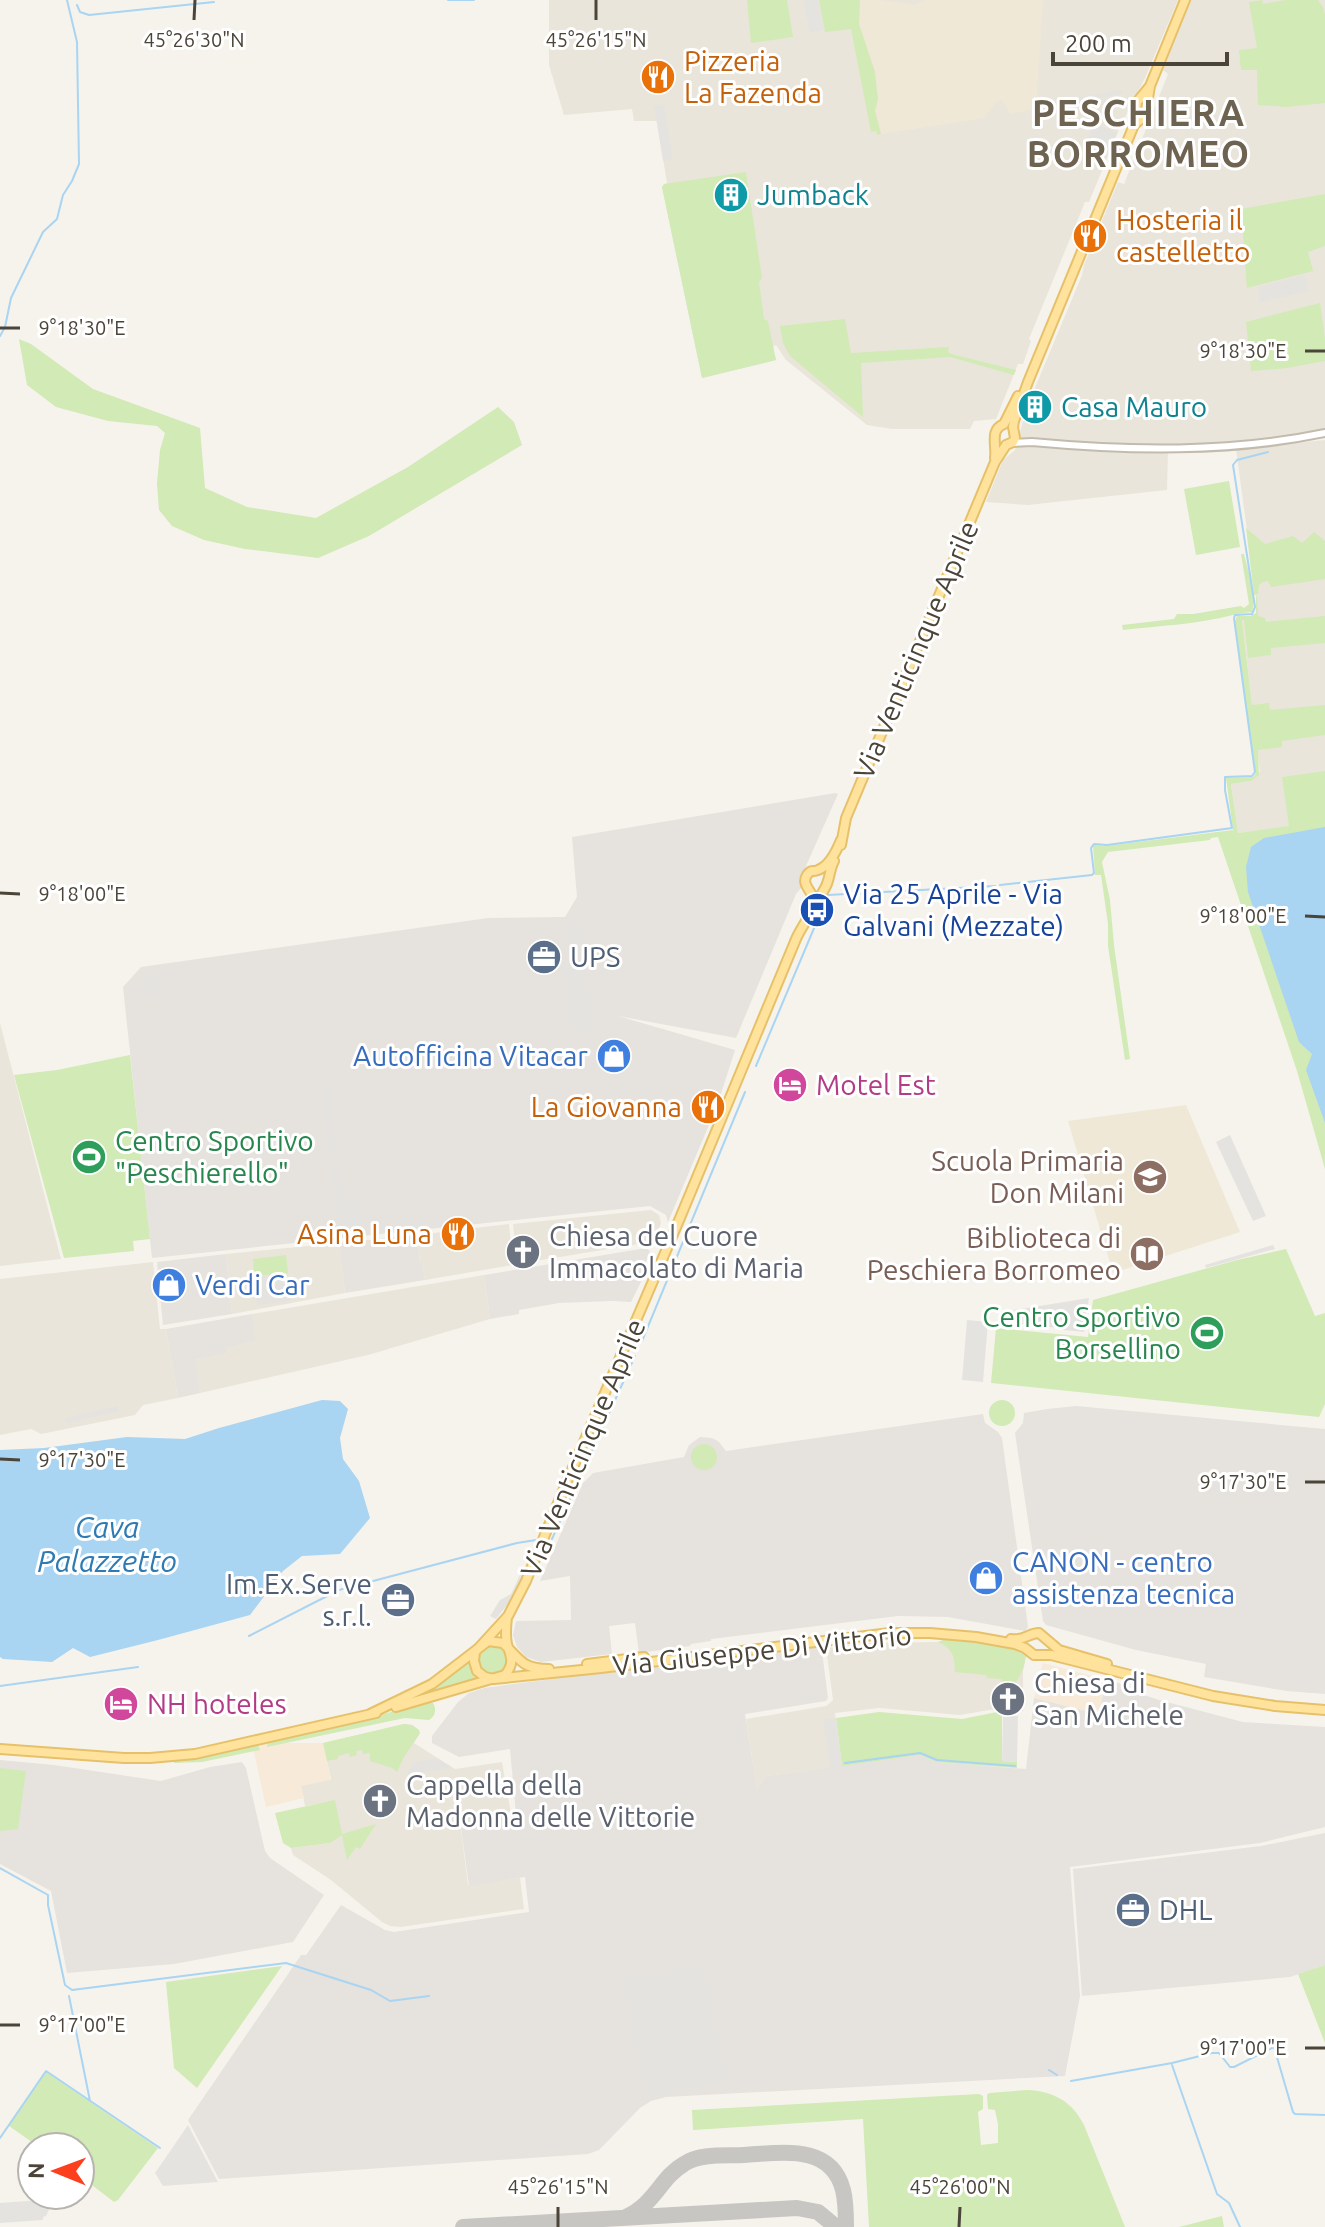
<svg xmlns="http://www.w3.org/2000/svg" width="1325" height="2227" viewBox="0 0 1325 2227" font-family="Ubuntu,sans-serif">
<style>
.residential{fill:#eae5da}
.commercial{fill:#f7ead8}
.industrial{fill:#e6e2dd}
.education{fill:#efe8d6}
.green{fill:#d2eab5}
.parking{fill:#e5e3e0}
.water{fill:#a9d4f2}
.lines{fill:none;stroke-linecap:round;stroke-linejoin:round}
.stream{stroke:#a9d4f2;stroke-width:2}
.taxiway{stroke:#c8c6c3;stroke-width:16}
.minor-casing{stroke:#c2bbae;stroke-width:10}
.major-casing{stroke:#e6c16a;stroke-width:12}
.minor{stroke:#fff;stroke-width:6}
.major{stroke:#ffe39c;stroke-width:8}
.ticks{fill:none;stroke:#4b4439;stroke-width:3}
.labels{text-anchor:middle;stroke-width:6;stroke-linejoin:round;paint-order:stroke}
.food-label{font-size:28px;fill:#c56008;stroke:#fff;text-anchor:start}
.culture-label{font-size:28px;fill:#0d838f;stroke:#fff;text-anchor:start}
.street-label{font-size:28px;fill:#4b4439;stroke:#fff}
.transit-label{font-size:28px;fill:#164399;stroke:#fff;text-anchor:start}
.service-label{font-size:28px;fill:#4e5e75;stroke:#fff;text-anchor:start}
.shop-label{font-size:28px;fill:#366cbe;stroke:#fff;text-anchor:start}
.hotel-label{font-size:28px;fill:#b23c85;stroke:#fff;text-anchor:start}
.leisure-label{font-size:28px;fill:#27864d;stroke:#fff;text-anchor:start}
.education-label{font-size:28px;fill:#785e54;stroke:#fff;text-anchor:end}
.worship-label{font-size:28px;fill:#5b616d;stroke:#fff;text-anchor:start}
.water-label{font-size:30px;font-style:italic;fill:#2e7ab2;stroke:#fff}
.district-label{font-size:36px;font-weight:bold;letter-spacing:2px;fill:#6e6250;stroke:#fff}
.ticks-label{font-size:20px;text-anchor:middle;fill:#4b4439;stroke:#fff;stroke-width:6;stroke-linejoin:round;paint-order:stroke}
</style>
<rect width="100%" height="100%" fill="#f6f3ec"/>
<!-- residential -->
<path class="residential" d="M549,0H1178L1145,78L1120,127L1089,202H1085L1029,339L1031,341L1023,364H1018L996,419L974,421L970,429H892L867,425L786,360L776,345L772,347L776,360L702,378L662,187L667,183L657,121H634L632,109L564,115L549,65Z
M1191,0H1325V431L1306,437L1168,450L1167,490L1028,505L986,502L1003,460L1015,450L1027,407L1082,275L1084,265L1118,182L1124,184L1168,74L1163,70Z
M1325,440V818L1299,825L1238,833L1231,784L1251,781L1260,772L1242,620L1256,614L1257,605L1236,449Z
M0,1023L61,1259L0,1266Z
M651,1210L659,1215L661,1223L655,1239L651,1242L517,1264L513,1224Z
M509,1224L513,1265L425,1280L422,1263H420L417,1235Z
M339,1243L345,1293L232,1314L226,1254Z
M153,1262L160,1329H166L178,1398L143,1405L135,1415L41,1434L31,1429L0,1435V1279Z
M484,1275L490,1319L368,1355L200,1393L194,1360L226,1354L225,1348L254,1341L252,1314Z
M946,1639L976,1641L1002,1646L1019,1651L1026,1656L1023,1672V1711L1001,1708L960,1715L879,1708L835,1713L842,1766L767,1776L757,1791L746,1719L826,1706L830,1703L833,1700L826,1648L868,1643L938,1642Z
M404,1724L412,1725L419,1730V1735L414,1743L455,1769L502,1762L511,1814H459L468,1885L520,1878L524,1909L401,1927L390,1926L382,1922L331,1880L293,1855L291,1848L330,1843L335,1801L305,1806L301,1786L331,1779L323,1743Z"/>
<!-- commercial -->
<path class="commercial" d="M1043,1663L1107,1680L1098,1714L1034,1698Z
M252,1743H323L331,1780L301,1786L304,1798L266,1807Z"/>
<!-- industrial -->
<path class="industrial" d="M835,793L838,794L802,875L801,888L796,894L736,1038L618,1016L735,1050L717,1106L668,1222L666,1215L650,1206L152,1258L123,987L141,967L488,918L565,917L577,897L572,837Z
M417,1235L420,1263H422L425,1280L345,1293L339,1243Z
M646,1248L650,1251L641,1276L643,1278L631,1302L613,1301L559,1303L519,1310V1314L490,1319L484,1275Z
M226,1254L232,1314L163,1325L157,1262Z
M252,1314L255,1341L226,1348V1354L195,1360L200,1393L178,1398L166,1329Z
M1076,1406L1325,1429V1694L1287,1691L1204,1677L1206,1664L1136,1650L1046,1625L1043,1621L1015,1433L1023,1423L1024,1413L1047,1409Z
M983,1414L985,1423L998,1432L1002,1438L1028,1627L1025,1631L948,1617L898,1616L711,1639V1641L691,1644L690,1646L639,1653L635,1623L609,1626L612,1654L541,1662L526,1657L517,1647L513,1635L516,1621L571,1620L570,1576L540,1581L583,1483L593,1473L684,1457L689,1445L700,1437L712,1438L718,1441L726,1451Z
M821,1644L828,1698L826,1701L745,1714L757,1790L767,1776L921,1755L936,1762L1026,1769L1034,1698L1098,1714L1107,1680L1129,1686V1690L1159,1700L1243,1722L1325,1727V1827L1260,1843L1070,1867L1080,1996L1065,2076L666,2097L651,2101L640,2108L599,2150L588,2154L219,2179L188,2120L301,1955H306L341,1905L385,1930L394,1932L529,1912L525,1877L469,1886L459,1813L516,1814L510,1749L459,1757L432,1743V1736L458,1702L469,1693L484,1688Z
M0,1760L54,1765L161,1781L210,1767L242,1762L246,1768L265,1851L270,1858L324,1895L293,1942L174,1964L67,1973L51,1891L0,1864Z
M1325,1833V1965L1290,1977L1082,1996L1073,1869L1261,1846Z"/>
<!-- education -->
<path class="education" d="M860,0H881L916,5L925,0H1043L1036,109L1011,114L1002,100L997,101L984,118L881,134L875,111L878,99L859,24Z
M1186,1105L1240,1232L1113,1273L1068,1121Z"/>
<!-- green -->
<path class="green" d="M747,0H787L793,37L751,43Z
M819,0H860L859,24L875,72L878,99L875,111L881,134L877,135L876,131L871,132L851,29L825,32Z
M1262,0L1263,4L1285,0H1318L1323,7L1325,15V103L1286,107L1258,105L1257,70H1241L1239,50L1257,48L1249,2Z
M746,172L762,278L759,282L764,319L768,321L776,360L702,378L662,187L664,184Z
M1325,194V246L1308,252L1313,271L1247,288L1241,209Z
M1320,303L1325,339V361L1287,368L1251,371L1246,322Z
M845,319L851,353L949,347L948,352L951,354L1016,370L1014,375L950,357L861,363L863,417L790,356L783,343L780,326Z
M19,339L31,344L93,389L200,428L205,488L247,507L316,518L408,467L498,407L514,422L522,445L369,536L318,558L245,549L204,540L172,526L159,510L157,483L160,450L165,433L157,426L108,421L56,407L27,385Z
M1229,481L1240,547L1196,555L1184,489Z
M1246,528L1265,544L1293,536L1302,543L1314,532L1325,541V579L1271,587L1268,581L1263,582L1259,585L1258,594L1254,595Z
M1241,554H1244C1248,571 1257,595 1252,612C1245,613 1239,613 1233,615C1199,624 1159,626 1123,630L1122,625L1174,619L1177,614H1193L1241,606L1244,608L1249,604Z
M1257,596L1258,616L1265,618L1266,622L1325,616V643L1271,648V655L1248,658L1244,620H1242L1252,705L1269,703L1270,710L1325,705V735L1282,741V747L1258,750L1259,775L1251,781L1231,784L1238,833L1289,826L1282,777L1325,771V1169L1297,1071L1218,837L1211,838L1210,840L1108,852L1102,862L1110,900L1114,945L1130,1059L1125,1060L1108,946V924L1101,875H1095L1093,845L1106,846L1233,830L1226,778L1253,777L1256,773L1252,754L1235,621L1237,616H1250L1256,613V597Z
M130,1055L150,1239L133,1241L134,1251L64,1258L14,1075L57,1070Z
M1286,1249L1315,1316L1325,1313V1404L1319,1417L991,1383L996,1328L1088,1337L1093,1300L1237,1260Z
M286,1255L288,1273L254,1276L253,1259Z
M989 1413a13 13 0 1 1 26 0a13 13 0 1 1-26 0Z
M691 1457a13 13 0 1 1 26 0a13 13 0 1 1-26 0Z
M946,1639C970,1640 1006,1641 1026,1656C1023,1671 1020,1680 1008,1689L1001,1679L987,1678L986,1675L955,1672C955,1658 953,1648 938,1642Z
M478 1660a15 15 0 1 1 30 0a15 15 0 1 1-30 0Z
M470,1661L473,1671L479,1679L435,1693L434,1689Z
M426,1702L433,1703C437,1709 435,1717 429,1720L405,1718L267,1747L268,1741L370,1718Z
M1002,1711V1761L1017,1762V1768L936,1762L921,1755L842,1766L836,1718L879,1712L962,1719Z
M404,1724L412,1725L419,1730L420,1733L404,1757L397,1772L392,1768L370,1761V1753L363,1754L362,1750L356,1751L357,1755L350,1757L349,1753L338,1756V1759L327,1761L323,1743Z
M257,1743L260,1750L202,1762L174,1763V1759Z
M0,1768L26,1771L18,1829L0,1831Z
M335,1800L342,1834L376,1824L360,1849L356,1847L347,1860L342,1835L330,1843L291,1848L283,1843L275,1813Z
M1325,1965V2043L1298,1974Z
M282,1966L197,2088L174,2068L166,1982Z
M46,2072L158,2148L118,2200L114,2202L80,2176V2156L86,2146L39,2147L9,2126Z
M1027,2090C1053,2091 1072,2101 1084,2125L1125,2227H869L863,2119L693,2130L692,2110L979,2094L983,2096V2109L978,2112L981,2145L998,2143V2124L995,2110L988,2109L987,2095L989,2093Z
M1222,2216L1224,2227H1179Z"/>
<!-- parking -->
<path class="parking" d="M803,0H818L824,30L810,33Z
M1122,90V94L1054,106L1053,102Z
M664,104L673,160L663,161L654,106Z
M1094,123L1117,133L1105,160L1089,154L1083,149Z
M1305,275L1309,291L1260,303L1258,287Z
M581,921L592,1028L588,1031L572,1033L568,990H564L561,967L571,965L567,923Z
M156,973L158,994L134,997V987L144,986L143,974Z
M329,1082L336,1149L328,1150L321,1083Z
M1230,1135L1266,1216L1253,1221L1216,1142Z
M330,1162H337L342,1204L359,1202L361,1225L337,1229Z
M456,1220V1223L372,1232V1229Z
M1273,1245L1275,1249L1206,1268L1205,1265Z
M288,1273L291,1301L257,1305L254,1276Z
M1089,1298L1084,1332L1063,1330V1320H1060L1059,1328L1012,1323L1014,1310Z
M967,1320L988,1322L983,1382L962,1380Z
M117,1406L119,1411L67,1423L65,1418Z
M520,1575L524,1576L513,1597L496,1619L490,1616L500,1600L511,1594Z
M1003,1716H1018L1017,1762L1002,1761Z
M836,1718L842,1766L830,1768L823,1719Z
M436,1758L450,1766L449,1768L407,1775L414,1762Z
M702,1964L726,2080L647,2097L622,1981Z
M188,2125L218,2182L163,2186L155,2173Z
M54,2199L46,2216L43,2217V2220L0,2223V2203Z"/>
<!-- water -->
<path class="water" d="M1325,827V1123L1306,1070L1312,1054L1299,1042L1248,892L1246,867L1251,847L1264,838Z
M322,1400L340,1401L348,1409L340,1438L343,1459L359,1481L370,1518L340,1554L302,1556L283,1571L250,1615L158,1640L90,1657L73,1648L52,1662L3,1659L0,1657V1450L44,1448L127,1437L185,1439L219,1428Z"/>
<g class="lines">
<!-- stream -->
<path class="stream" d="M448,0H474
M77,5L80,12L89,15L214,2
M0,336L5,327L11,298L43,232L57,219L63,195L72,181L79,164L77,42L67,0
M1000,885L1092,875L1094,873L1091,848L1094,844L1107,845L1232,828L1225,790V777L1252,776L1255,772L1234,618L1235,615L1252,614L1255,607L1233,465L1237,460L1268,452
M756,1066L828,895L995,886
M642,1341L745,1092
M552,1539L635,1356
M249,1636L339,1590L517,1543L536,1540
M0,1686L138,1667
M845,1763L920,1753L937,1760L1015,1766
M0,1868L48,1895V1905L65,1985L72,1990L286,1963L371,1990L390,2001L429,1996
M69,1996L90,2101
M1172,2065L1217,2194L1229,2203L1240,2227
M1049,2070L1057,2075
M1071,2081L1172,2063L1212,2053H1219L1230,2067H1234L1274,2047L1293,2112L1295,2114L1325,2115
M0,2138L46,2071L160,2148"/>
<!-- taxiway -->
<path class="taxiway" d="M626,2217C656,2203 660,2178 684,2164C700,2153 725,2156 744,2155C781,2153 831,2143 843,2190C846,2202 846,2215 846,2227
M463,2227L797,2208L818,2212L836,2227"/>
<!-- minor casing -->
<g class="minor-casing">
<path id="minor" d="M1011,443L1032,442C1129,451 1229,453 1325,433"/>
</g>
<!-- major casing -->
<g class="major-casing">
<path id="major" d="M1134,125L1142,118L1146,110L1150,86L1185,0
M995,458C997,445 989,430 1004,424L1018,396
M841,840C837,850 829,866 818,870C812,873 812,868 807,875C801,884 811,890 813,898C815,911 801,927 796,939L680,1218L565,1486L526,1581L508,1616L475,1652L474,1661L477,1671L485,1677L494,1679L601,1668L890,1633H930L976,1637L1015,1644L1025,1648L1034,1655H1051L1213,1696L1275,1706L1325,1710
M841,845L846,818L995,462L1006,445L1013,442L1015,438L1013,427L1014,421L1028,382L1134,125L1137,102L1150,86
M815,906C818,899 822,894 825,888C830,880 829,870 834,861
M1011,1639C1025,1641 1028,1633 1039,1633L1059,1650L1107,1664
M587,1664L644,1657
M396,1707L505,1675C515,1663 511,1657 507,1644C505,1635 506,1626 507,1617
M370,1714L432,1684L488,1641L503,1643C521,1660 522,1669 549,1669
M0,1749L124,1758H150L195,1754L376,1713"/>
</g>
<!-- minor -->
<use href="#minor" class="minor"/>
<!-- major -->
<use href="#major" class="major"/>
</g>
<!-- ticks -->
<path class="ticks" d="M194,20L195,0M596,20V0M0,328H20M1305,351H1325M0,893L20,894M1305,916L1325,917M0,1459L20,1460M1305,1482H1325M0,2025H20M1305,2048H1325M558,2227V2207M959,2227L960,2207"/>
<!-- icons -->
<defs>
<g id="restaurant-disc" transform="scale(1.8)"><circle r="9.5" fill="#e8710a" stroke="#fff"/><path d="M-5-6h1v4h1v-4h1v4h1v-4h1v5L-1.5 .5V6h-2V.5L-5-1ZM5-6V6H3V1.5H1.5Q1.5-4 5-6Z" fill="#fff"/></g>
<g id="building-disc" transform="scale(1.8)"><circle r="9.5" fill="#0f9aa8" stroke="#fff"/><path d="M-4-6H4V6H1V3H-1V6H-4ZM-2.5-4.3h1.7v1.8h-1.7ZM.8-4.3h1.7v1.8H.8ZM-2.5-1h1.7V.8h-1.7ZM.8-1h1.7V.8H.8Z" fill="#fff"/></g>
<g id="bus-disc" transform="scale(1.8)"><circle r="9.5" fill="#1a4fb4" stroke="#fff"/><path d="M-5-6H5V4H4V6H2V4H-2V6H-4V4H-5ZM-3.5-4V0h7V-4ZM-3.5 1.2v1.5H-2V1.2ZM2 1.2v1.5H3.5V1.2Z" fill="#fff"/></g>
<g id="office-disc" transform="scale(1.8)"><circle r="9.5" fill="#5c6f8a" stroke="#fff"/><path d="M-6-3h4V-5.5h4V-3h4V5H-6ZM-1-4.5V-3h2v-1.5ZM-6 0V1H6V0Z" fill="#fff"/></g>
<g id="shop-disc" transform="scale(1.8)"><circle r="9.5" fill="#3f7fe0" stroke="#fff"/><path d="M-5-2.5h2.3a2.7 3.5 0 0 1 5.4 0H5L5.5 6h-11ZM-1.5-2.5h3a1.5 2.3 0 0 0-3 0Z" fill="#fff"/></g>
<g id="hotel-disc" transform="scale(1.8)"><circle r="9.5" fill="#d1479c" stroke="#fff"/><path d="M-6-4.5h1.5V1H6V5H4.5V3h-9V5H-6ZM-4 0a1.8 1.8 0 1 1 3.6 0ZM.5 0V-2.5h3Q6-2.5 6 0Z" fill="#fff"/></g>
<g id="stadium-disc" transform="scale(1.8)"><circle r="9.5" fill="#2e9e5b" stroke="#fff"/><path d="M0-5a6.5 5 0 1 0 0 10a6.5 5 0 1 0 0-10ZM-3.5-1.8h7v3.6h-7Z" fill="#fff"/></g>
<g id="school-disc" transform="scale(1.8)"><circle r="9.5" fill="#8d6e63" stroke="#fff"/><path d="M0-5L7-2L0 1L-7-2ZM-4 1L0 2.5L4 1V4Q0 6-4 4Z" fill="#fff"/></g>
<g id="church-disc" transform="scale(1.8)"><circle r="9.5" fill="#6b7280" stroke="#fff"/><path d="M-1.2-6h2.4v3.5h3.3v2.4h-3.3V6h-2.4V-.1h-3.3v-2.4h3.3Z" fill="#fff"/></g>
<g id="library-disc" transform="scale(1.8)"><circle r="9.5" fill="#8d6e63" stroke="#fff"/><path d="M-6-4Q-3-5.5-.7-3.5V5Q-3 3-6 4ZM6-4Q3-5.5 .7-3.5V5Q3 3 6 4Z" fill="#fff"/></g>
</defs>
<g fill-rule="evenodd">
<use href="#restaurant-disc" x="658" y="77"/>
<use href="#building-disc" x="731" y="195"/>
<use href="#restaurant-disc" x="1090" y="236"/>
<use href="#building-disc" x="1035" y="407"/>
<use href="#bus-disc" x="817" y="910"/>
<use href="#office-disc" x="544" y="957"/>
<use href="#shop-disc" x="614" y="1056"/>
<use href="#hotel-disc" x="790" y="1085"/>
<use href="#restaurant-disc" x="708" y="1107"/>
<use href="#stadium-disc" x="89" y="1157"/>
<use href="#school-disc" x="1150" y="1177"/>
<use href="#restaurant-disc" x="458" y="1234"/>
<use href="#church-disc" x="523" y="1252"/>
<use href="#library-disc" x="1147" y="1254"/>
<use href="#shop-disc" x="169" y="1285"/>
<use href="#stadium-disc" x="1207" y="1333"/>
<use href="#shop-disc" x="986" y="1578"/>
<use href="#office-disc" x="398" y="1600"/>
<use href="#church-disc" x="1008" y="1699"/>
<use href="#hotel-disc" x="121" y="1704"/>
<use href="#church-disc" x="380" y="1801"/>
<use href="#office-disc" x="1133" y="1910"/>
</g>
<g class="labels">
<!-- food labels -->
<g class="food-label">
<text x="684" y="71">Pizzeria<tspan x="684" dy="32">La Fazenda</tspan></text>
<text x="1116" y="230">Hosteria il<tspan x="1116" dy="32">castelletto</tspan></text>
<text x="682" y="1117" text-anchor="end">La Giovanna</text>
<text x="432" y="1244" text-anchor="end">Asina Luna</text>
</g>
<!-- culture labels -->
<g class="culture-label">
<text x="757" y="205">Jumback</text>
<text x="1061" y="417">Casa Mauro</text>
</g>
<!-- street labels -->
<g class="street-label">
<text transform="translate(916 650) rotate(-67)" y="10">Via Venticinque Aprile</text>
<text transform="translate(583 1448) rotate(-67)" y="10">Via Venticinque Aprile</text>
<text transform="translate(762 1650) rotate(-6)" y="10">Via Giuseppe Di Vittorio</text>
</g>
<!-- transit labels -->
<g class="transit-label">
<text x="843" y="904">Via 25 Aprile - Via<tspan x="843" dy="32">Galvani (Mezzate)</tspan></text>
</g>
<!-- service labels -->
<g class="service-label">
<text x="570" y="967">UPS</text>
<text x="372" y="1594" text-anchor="end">Im.Ex.Serve<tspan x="372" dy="32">s.r.l.</tspan></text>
<text x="1159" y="1920">DHL</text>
</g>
<!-- shop labels -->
<g class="shop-label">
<text x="588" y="1066" text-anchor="end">Autofficina Vitacar</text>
<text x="195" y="1295">Verdi Car</text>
<text x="1012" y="1572">CANON - centro<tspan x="1012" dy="32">assistenza tecnica</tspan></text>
</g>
<!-- hotel labels -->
<g class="hotel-label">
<text x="816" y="1095">Motel Est</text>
<text x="147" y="1714">NH hoteles</text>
</g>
<!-- leisure labels -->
<g class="leisure-label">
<text x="115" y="1151">Centro Sportivo<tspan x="115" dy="32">"Peschierello"</tspan></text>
<text x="1181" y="1327" text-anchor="end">Centro Sportivo<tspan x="1181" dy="32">Borsellino</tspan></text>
</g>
<!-- education labels -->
<g class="education-label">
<text x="1124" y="1171">Scuola Primaria<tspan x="1124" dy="32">Don Milani</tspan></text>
<text x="1121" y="1248">Biblioteca di<tspan x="1121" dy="32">Peschiera Borromeo</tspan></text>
</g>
<!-- worship labels -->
<g class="worship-label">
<text x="549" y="1246">Chiesa del Cuore<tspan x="549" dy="32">Immacolato di Maria</tspan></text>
<text x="1034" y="1693">Chiesa di<tspan x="1034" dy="32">San Michele</tspan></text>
<text x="406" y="1795">Cappella della<tspan x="406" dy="32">Madonna delle Vittorie</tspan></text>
</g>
<!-- water labels -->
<g class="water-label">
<text x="107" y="1538">Cava<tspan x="107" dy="34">Palazzetto</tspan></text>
</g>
<!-- district labels -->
<g class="district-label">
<text x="1139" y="126">PESCHIERA<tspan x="1139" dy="41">BORROMEO</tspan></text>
</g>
</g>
<g class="ticks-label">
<text x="194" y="47">45°26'30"N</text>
<text x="596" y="47">45°26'15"N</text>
<text x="82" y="335">9°18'30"E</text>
<text x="1243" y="358">9°18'30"E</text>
<text x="82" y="901">9°18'00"E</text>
<text x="1243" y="923">9°18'00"E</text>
<text x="82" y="1467">9°17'30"E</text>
<text x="1243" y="1489">9°17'30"E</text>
<text x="82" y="2032">9°17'00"E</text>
<text x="1243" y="2055">9°17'00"E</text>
<text x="558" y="2194">45°26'15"N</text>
<text x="960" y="2194">45°26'00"N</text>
</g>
<!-- north arrow -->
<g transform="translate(56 2171) rotate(271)"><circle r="38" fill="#ffffff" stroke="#b7b4b0" stroke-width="2"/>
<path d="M0-6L14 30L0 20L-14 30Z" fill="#fc3f1d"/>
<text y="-12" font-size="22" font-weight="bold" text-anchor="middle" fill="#4b4439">N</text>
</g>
<!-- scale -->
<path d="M1053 52v12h174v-12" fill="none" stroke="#4b4439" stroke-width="4"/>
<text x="1065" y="52" font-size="24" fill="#4b4439" stroke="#ffffff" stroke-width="6" paint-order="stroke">200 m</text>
</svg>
